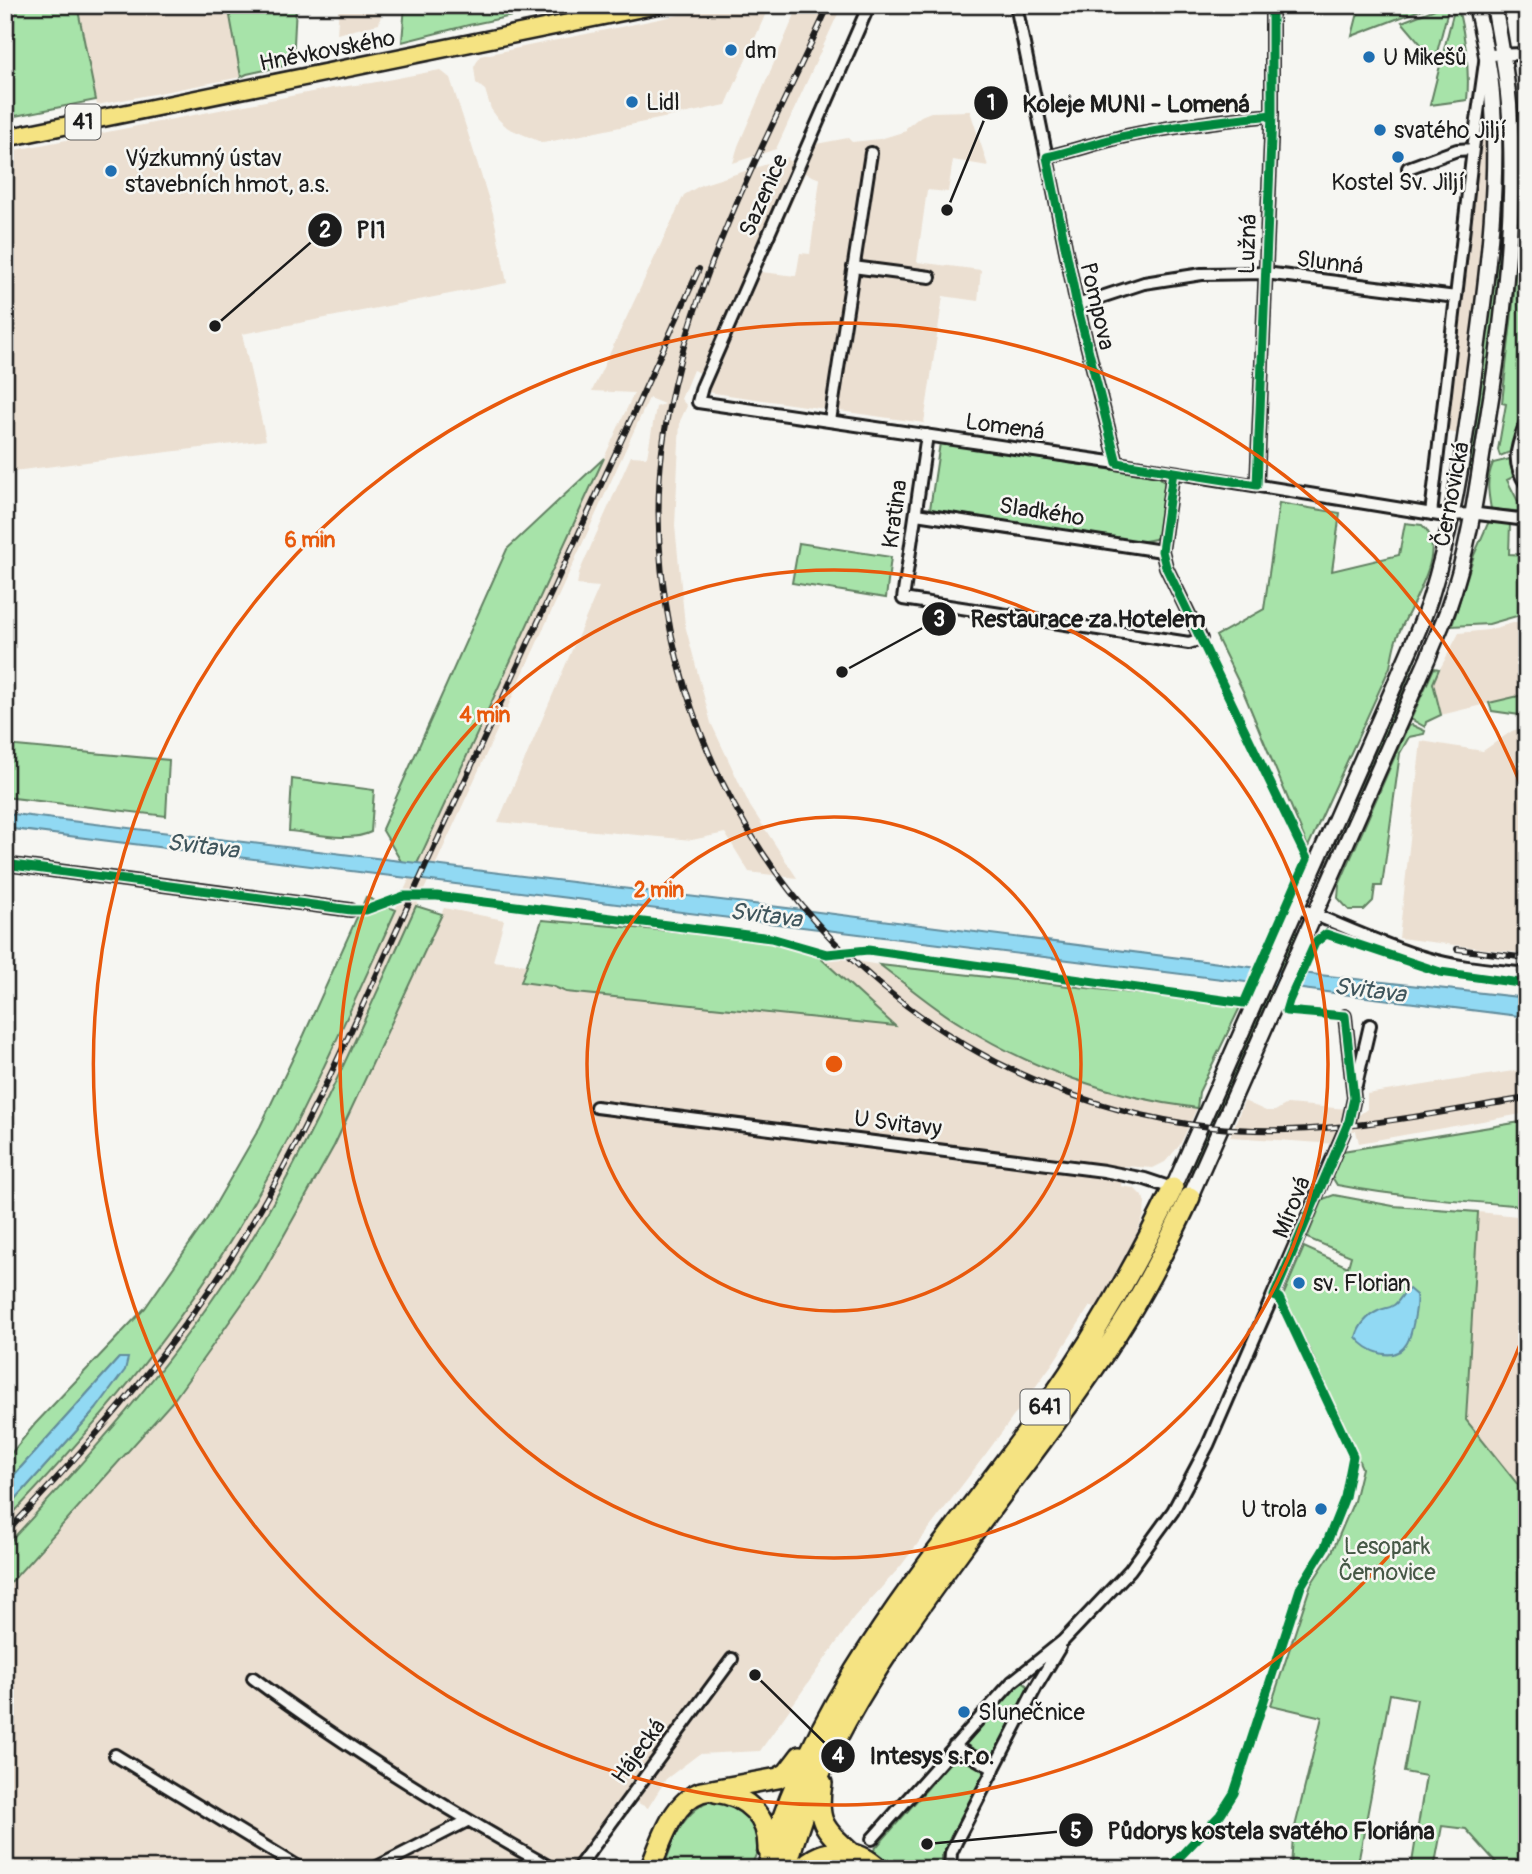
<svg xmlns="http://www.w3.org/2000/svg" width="1532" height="1874" viewBox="0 0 1532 1874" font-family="Pangolin,sans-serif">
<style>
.built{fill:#ebdfd1;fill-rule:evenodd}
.green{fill:#a7e3a9;stroke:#628062;stroke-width:2}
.water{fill:#91d9f3;stroke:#628d9d;stroke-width:2}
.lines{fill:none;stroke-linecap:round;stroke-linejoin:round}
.street-casing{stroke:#1c1c1c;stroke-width:16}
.secondary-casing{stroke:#1c1c1c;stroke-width:19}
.primary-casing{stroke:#1c1c1c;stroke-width:21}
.highway-casing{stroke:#1c1c1c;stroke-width:24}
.street{stroke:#f6f6f2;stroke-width:10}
.secondary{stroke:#f6f6f2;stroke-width:14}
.primary{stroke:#f5e382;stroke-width:16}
.highway{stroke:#f5e382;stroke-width:19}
.rail-casing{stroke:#1c1c1c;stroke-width:6}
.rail{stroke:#f6f6f2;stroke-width:3.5;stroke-dasharray:10;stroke-linecap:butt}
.cycleway-casing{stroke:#f6f6f2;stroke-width:13}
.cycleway{stroke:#00873e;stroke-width:9}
.ring{fill:none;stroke:#e8590c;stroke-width:3.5}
.poi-dot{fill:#1f6fb2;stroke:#f6f6f2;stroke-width:2.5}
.labels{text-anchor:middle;stroke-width:5;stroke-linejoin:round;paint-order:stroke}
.shield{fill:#f6f6f2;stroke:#5d5d5c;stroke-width:2}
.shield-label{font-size:21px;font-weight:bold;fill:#1c1c1c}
.street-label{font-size:23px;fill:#1c1c1c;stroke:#f6f6f2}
.poi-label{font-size:23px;fill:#1c1c1c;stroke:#f6f6f2;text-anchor:start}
.park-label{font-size:23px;fill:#465846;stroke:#f6f6f2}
.water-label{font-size:24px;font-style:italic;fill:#3f555c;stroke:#f6f6f2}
.centre{fill:#e8590c;stroke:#f6f6f2;stroke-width:3.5}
.ring-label{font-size:21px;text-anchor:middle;font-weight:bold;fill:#e8590c;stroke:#f6f6f2;stroke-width:5;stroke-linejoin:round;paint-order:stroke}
.leader{fill:none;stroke:#1c1c1c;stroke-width:2.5}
.callout-dot{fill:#1c1c1c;stroke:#f6f6f2;stroke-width:2.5}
.mark-label{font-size:21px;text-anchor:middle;font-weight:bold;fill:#fff}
.callout-label{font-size:24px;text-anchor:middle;font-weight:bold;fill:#1c1c1c;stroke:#f6f6f2;stroke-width:5;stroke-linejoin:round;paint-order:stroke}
</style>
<rect width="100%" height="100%" fill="#f6f6f2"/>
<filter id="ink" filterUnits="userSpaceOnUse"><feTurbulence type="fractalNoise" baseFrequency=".0143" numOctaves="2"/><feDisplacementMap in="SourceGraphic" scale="14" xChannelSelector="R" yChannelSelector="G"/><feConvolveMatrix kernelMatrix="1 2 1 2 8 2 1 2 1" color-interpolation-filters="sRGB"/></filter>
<g filter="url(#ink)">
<!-- built -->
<path class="built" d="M77,5H228L241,77L97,105Z
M339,5H383L379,24L337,34Z
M727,5L769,6L726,105L543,143L508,128L499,120L491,109L485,90L476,83L474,67L480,56Z
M799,5H842L776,149L733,163L738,146Z
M440,70L450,78L466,127L493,213L507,283L242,334L266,440L5,472V152L332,88L371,83Z
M970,111L988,166L953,160L948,192L927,190L917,262L981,270L978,301L943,296L924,423L707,392L713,378L693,370L681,399L687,406L680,421L675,526L685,625L711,723L750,806L797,878L749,872L725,833L692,840L498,822L599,587L577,585L579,573L631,456L647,457L656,407L664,404L649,398L338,1078L297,1160L268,1212L233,1270L170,1359L102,1442L5,1547V1522L89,1431L177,1321L219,1260L296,1124L634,393L592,391L684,195L701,185L789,157L788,160L791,161L792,169L804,173L816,144L848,138L852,142L880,139L906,131V128L921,116L931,112ZM805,173L820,179L810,254L800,253L796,276L761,272Z
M1480,134H1488L1487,190L1472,347L1459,434L1444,431Z
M1527,619V694L1441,715L1433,682L1459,633L1488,630Z
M1527,726V954L1399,938L1421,741L1483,751L1512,731Z
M444,908L504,920L493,961L527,965L522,982L552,986L566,992L894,1026L817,955L880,965L961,1025L1039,1065L1183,1106L1197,1108L1180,1145L1165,1162L1153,1168L1124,1166L1121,1186L1134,1188L1143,1197L1145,1202L1144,1215L1136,1236L1096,1308L1090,1306L1053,1363L985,1455L900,1567L854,1618L760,1751L699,1754L666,1779L648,1808L634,1801L613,1828L588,1869H5V1589L173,1401L259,1280L334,1146Z
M1526,1069L1527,1113L1359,1143L1356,1131H1352L1359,1115L1367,1109V1094Z
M1244,1101L1266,1111H1275L1287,1104L1348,1109V1112L1336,1144L1230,1137Z
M1478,1212L1527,1217V1496L1466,1420Z"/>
<!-- green -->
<path class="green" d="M5,5H77L96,100L5,118Z
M228,5H296L293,64L247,74L241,77Z
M405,5H565L469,25L402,42Z
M1360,5L1362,10L1370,11L1373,8L1389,9L1390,5H1433L1352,36Z
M1445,5L1449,6L1434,64L1420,60L1425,49L1402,22Z
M1456,11L1459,12C1466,42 1470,70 1467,100L1430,105L1453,14Z
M1499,89L1502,92C1509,220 1493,345 1473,470L1465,469Z
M1522,123L1527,142V404L1510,452L1500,456L1498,450L1506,404L1502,403L1514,295Z
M940,443L1159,477L1166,483V486L1158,536L1155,539L1140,542L930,509Z
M604,458L417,864L402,863L382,829L507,549Z
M1510,459L1513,477L1507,480L1522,509L1527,510V512L1491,509C1488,492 1486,479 1493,463Z
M1279,503L1340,513L1332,571L1399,555L1405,523L1422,525C1452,549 1405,613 1396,640C1393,649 1392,658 1390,667L1308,847L1243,691L1216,636L1264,609Z
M1489,521L1510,523L1509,554L1527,555V613L1489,624L1452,626L1474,555Z
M1453,541L1446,573L1432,617L1370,772L1317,889L1371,764Z
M799,543L891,557L886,598L792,583Z
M1434,668L1439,669L1433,683L1441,715L1426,722L1425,727L1411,719Z
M1527,694V716L1492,711L1489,703Z
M1412,725L1425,731L1424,734L1409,737L1400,753L1382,886H1375L1373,901L1364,910H1349L1338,898L1339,885L1408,726Z
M5,745L169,760L166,816L5,797Z
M292,779L374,790L371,832C349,843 313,833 289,831Z
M366,897L396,910C342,1028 290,1149 219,1259C158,1355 83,1439 5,1522V1511L96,1409L119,1358L5,1485V1461L35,1424L145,1308L207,1219L260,1127L304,1035Z
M416,906L442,914L334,1146L259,1280L173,1401L5,1589V1547C87,1459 167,1370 233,1269C307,1155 360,1029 416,906Z
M542,920L764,939L817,955L895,1026L566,992L552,986L521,982Z
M1294,930L1297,932V936L1196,1168L1192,1170L1188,1167Z
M880,965L1241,1005L1199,1092L1197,1108C1115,1098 1031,1069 962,1025C933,1008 907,985 880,965Z
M1527,1121V1206C1463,1201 1400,1197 1337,1185L1332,1177L1343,1151Z
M1334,1195L1393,1206L1478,1212L1466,1420L1527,1496V1869H1502L1466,1829L1442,1826L1434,1869H1411L1426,1776L1404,1772L1417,1699L1390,1694L1357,1869H1291L1293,1835L1322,1717L1271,1705L1311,1584L1332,1552L1354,1501L1362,1468L1312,1355L1283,1296L1304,1247L1348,1267L1351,1256L1307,1238L1323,1199Z
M1021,1681L1029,1687L942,1855V1869H889L872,1852Z
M715,1798L748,1810C758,1834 764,1845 749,1869H664C672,1838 684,1810 715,1798Z"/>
<!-- water -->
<path class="water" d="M5,813L795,909L1274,970L1527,998V1017L5,828Z
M1409,1289L1416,1295C1418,1305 1412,1334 1407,1343C1395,1364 1367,1352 1356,1337C1359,1326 1367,1316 1378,1311C1383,1308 1388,1309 1394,1305C1400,1301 1402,1293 1409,1289Z
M119,1358H128L125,1370L96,1409L5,1511V1485Z"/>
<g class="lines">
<!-- street casing -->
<g class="street-casing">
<path id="street" d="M869,5L702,387L698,402L1117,463L1439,515L1478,514L1527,520
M1016,5L1077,305L1117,463
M1473,149L1486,55L1527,54
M1047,157C1073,151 1099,142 1126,136C1174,126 1223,120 1272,115
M1408,168L1457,150L1473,149L1431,514
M853,267L930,277
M1077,305L1144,283L1202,274L1265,273L1456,297
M1527,419C1518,445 1509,461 1527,485
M830,421L871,153
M927,435L903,599L1189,643L1201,639L1166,567L1162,551L1173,472
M1257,485L1272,115V5
M916,514L1162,551
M5,864L351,910
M1296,907C1339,924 1382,945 1426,958C1459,968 1493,970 1527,974
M1345,1016L1354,1098L1349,1121
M1356,1085L1370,1025
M596,1107L1104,1171L1145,1179L1175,1189
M253,1678C348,1749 450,1811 553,1869
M954,1746L994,1769
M115,1755L302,1869
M872,1839L1012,1682L1063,1641L1130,1570L1173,1511L1208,1445L1344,1132
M373,1869L467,1821
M577,1869L732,1659
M950,1869L951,1853L957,1840L1036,1687L1060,1647"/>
</g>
<!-- secondary casing -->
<g class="secondary-casing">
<path id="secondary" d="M1173,1188L1396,682C1407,655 1421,627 1430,599C1456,516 1467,429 1478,343C1489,262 1499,176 1492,94C1490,64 1482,35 1476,5
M1190,1197L1428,658C1434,642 1442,626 1448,609C1470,547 1478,481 1488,417C1503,325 1514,230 1511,137C1510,93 1502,49 1494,5"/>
</g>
<!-- primary casing -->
<g class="primary-casing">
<path id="primary" d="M5,138L657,5"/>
</g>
<!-- highway casing -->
<g class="highway-casing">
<path id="highway" d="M822,1783C816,1821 823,1828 851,1853
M715,1792C747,1796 769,1817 768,1850
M650,1869C661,1843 672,1802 701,1792L778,1778L787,1773L800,1756
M767,1869C812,1691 940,1553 1045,1408C1094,1339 1136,1265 1173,1188
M786,1869C821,1734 899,1635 979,1525C1030,1456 1084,1388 1129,1314C1152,1276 1171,1237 1190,1197
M801,1869C823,1846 857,1847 879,1869"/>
</g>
<!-- street -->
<use href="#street" class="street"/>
<!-- secondary -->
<use href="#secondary" class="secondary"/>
<!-- primary -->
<use href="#primary" class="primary"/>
<!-- highway -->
<use href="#highway" class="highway"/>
<!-- rail casing -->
<g class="rail-casing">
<path id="rail" d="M829,5C763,149 682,292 662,451C653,529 662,612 685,687C757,926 962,1098 1210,1127C1317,1139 1422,1115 1527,1098
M1457,949L1527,958
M5,1534C85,1449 163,1362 227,1264C312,1131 372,982 438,839C525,649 614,459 699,269"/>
</g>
<!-- rail -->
<use href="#rail" class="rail"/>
<!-- cycleway casing -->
<g class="cycleway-casing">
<path id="cycleway" d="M1272,115C1223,120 1174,126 1126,136C1099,142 1073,151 1047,157L1077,305L1117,463L1257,485L1272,115V5
M5,864L351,910H366L404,896H437L771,938L827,954L868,950L1244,1003L1307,859L1166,567L1162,551L1173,472
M1168,1869L1220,1815L1234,1793L1301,1586L1325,1547L1345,1497L1353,1456L1279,1298L1274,1296L1349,1121L1354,1098L1345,1016L1286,1011L1289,1001L1315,943L1326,934L1440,972L1527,984"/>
</g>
<!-- cycleway -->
<use href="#cycleway" class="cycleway"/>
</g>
</g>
<!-- distance rings -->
<g class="ring">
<circle cx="834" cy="1064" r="247"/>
<circle cx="834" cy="1064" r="494"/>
<path d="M1526 1330A741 741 0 1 1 1526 798"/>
</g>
<!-- markers -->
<g class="poi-dot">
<circle cx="731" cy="50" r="7"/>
<circle cx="1369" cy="57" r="7"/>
<circle cx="632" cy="102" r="7"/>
<circle cx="1380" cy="130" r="7"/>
<circle cx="1398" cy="157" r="7"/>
<circle cx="111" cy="171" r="7"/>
<circle cx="1299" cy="1283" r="7"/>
<circle cx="1321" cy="1509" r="7"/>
<circle cx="964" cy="1712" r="7"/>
</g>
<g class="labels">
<!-- shield labels -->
<g class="shield">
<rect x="65.5" y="104.5" width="35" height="35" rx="5"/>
<rect x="1020.5" y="1389.5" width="49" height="35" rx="5"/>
</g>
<g class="shield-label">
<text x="83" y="129">41</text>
<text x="1045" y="1414">641</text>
</g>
<!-- street labels -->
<g class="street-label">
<text transform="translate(327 50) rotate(-11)" y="8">Hněvkovského</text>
<text transform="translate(763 195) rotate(-66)" y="8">Sazenice</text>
<text transform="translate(1247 244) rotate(-88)" y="8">Lužná</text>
<text transform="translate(1330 262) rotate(7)" y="8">Slunná</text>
<text transform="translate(1098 306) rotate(77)" y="8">Pompova</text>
<text transform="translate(1005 426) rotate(8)" y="8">Lomená</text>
<text transform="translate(1451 494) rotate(-79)" y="8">Černovická</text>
<text transform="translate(1042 511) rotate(9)" y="8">Sladkého</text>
<text transform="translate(894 514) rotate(-82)" y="8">Kratina</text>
<text transform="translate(898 1123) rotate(7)" y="8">U Svitavy</text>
<text transform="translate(1291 1207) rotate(-68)" y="8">Mírová</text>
<text transform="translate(638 1751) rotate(-54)" y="8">Hájecká</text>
</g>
<!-- poi labels -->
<g class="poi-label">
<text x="745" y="58">dm</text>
<text x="1383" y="65">U Mikešů</text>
<text x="646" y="110">Lidl</text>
<text x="1394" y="138">svatého Jiljí</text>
<text x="125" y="166">Výzkumný ústav<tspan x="125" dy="26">stavebních hmot, a.s.</tspan></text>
<text x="1398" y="190" text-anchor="middle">Kostel Sv. Jiljí</text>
<text x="1313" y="1291">sv. Florian</text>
<text x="1307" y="1517" text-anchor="end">U trola</text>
<text x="978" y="1720">Slunečnice</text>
</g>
<!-- park labels -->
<g class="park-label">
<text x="1387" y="1554">Lesopark<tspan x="1387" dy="26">Černovice</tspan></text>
</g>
<!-- water labels -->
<g class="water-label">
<text transform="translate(203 846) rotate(7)" y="8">Svitava</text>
<text transform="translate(766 915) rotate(7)" y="8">Svitava</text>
<text transform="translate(1370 990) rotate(7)" y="8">Svitava</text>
</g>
</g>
<circle cx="834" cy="1064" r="10" class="centre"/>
<g class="ring-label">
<text x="310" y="547">6 min</text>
<text x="485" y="722">4 min</text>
<text x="659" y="897">2 min</text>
</g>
<!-- callouts -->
<path class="leader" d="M947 210L991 103M215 326L325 230M842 672L939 619M755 1675L838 1756M927 1844L1076 1830"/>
<g class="callout-dot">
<circle cx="947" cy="210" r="7"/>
<circle cx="215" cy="326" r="7"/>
<circle cx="842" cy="672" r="7"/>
<circle cx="755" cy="1675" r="7"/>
<circle cx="927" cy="1844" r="7"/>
<circle cx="991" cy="103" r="18"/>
<circle cx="325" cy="230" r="18"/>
<circle cx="939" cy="619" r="18"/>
<circle cx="838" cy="1756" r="18"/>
<circle cx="1076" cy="1830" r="18"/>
</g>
<g class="mark-label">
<text x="991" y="110">1</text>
<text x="325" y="237">2</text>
<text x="939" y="626">3</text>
<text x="838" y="1763">4</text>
<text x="1076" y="1838">5</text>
</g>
<g class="callout-label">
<text x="1136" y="112">Koleje MUNI - Lomená</text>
<text x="371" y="238">PI1</text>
<text x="1088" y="627">Restaurace za Hotelem</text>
<text x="932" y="1764">Intesys s.r.o.</text>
<text x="1271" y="1839">Půdorys kostela svatého Floriána</text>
</g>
<!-- margin -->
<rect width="1532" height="1874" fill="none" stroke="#f6f6f2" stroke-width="28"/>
<rect x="14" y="14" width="1504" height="1846" fill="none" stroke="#1c1c1c" stroke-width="2.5" filter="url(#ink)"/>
</svg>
